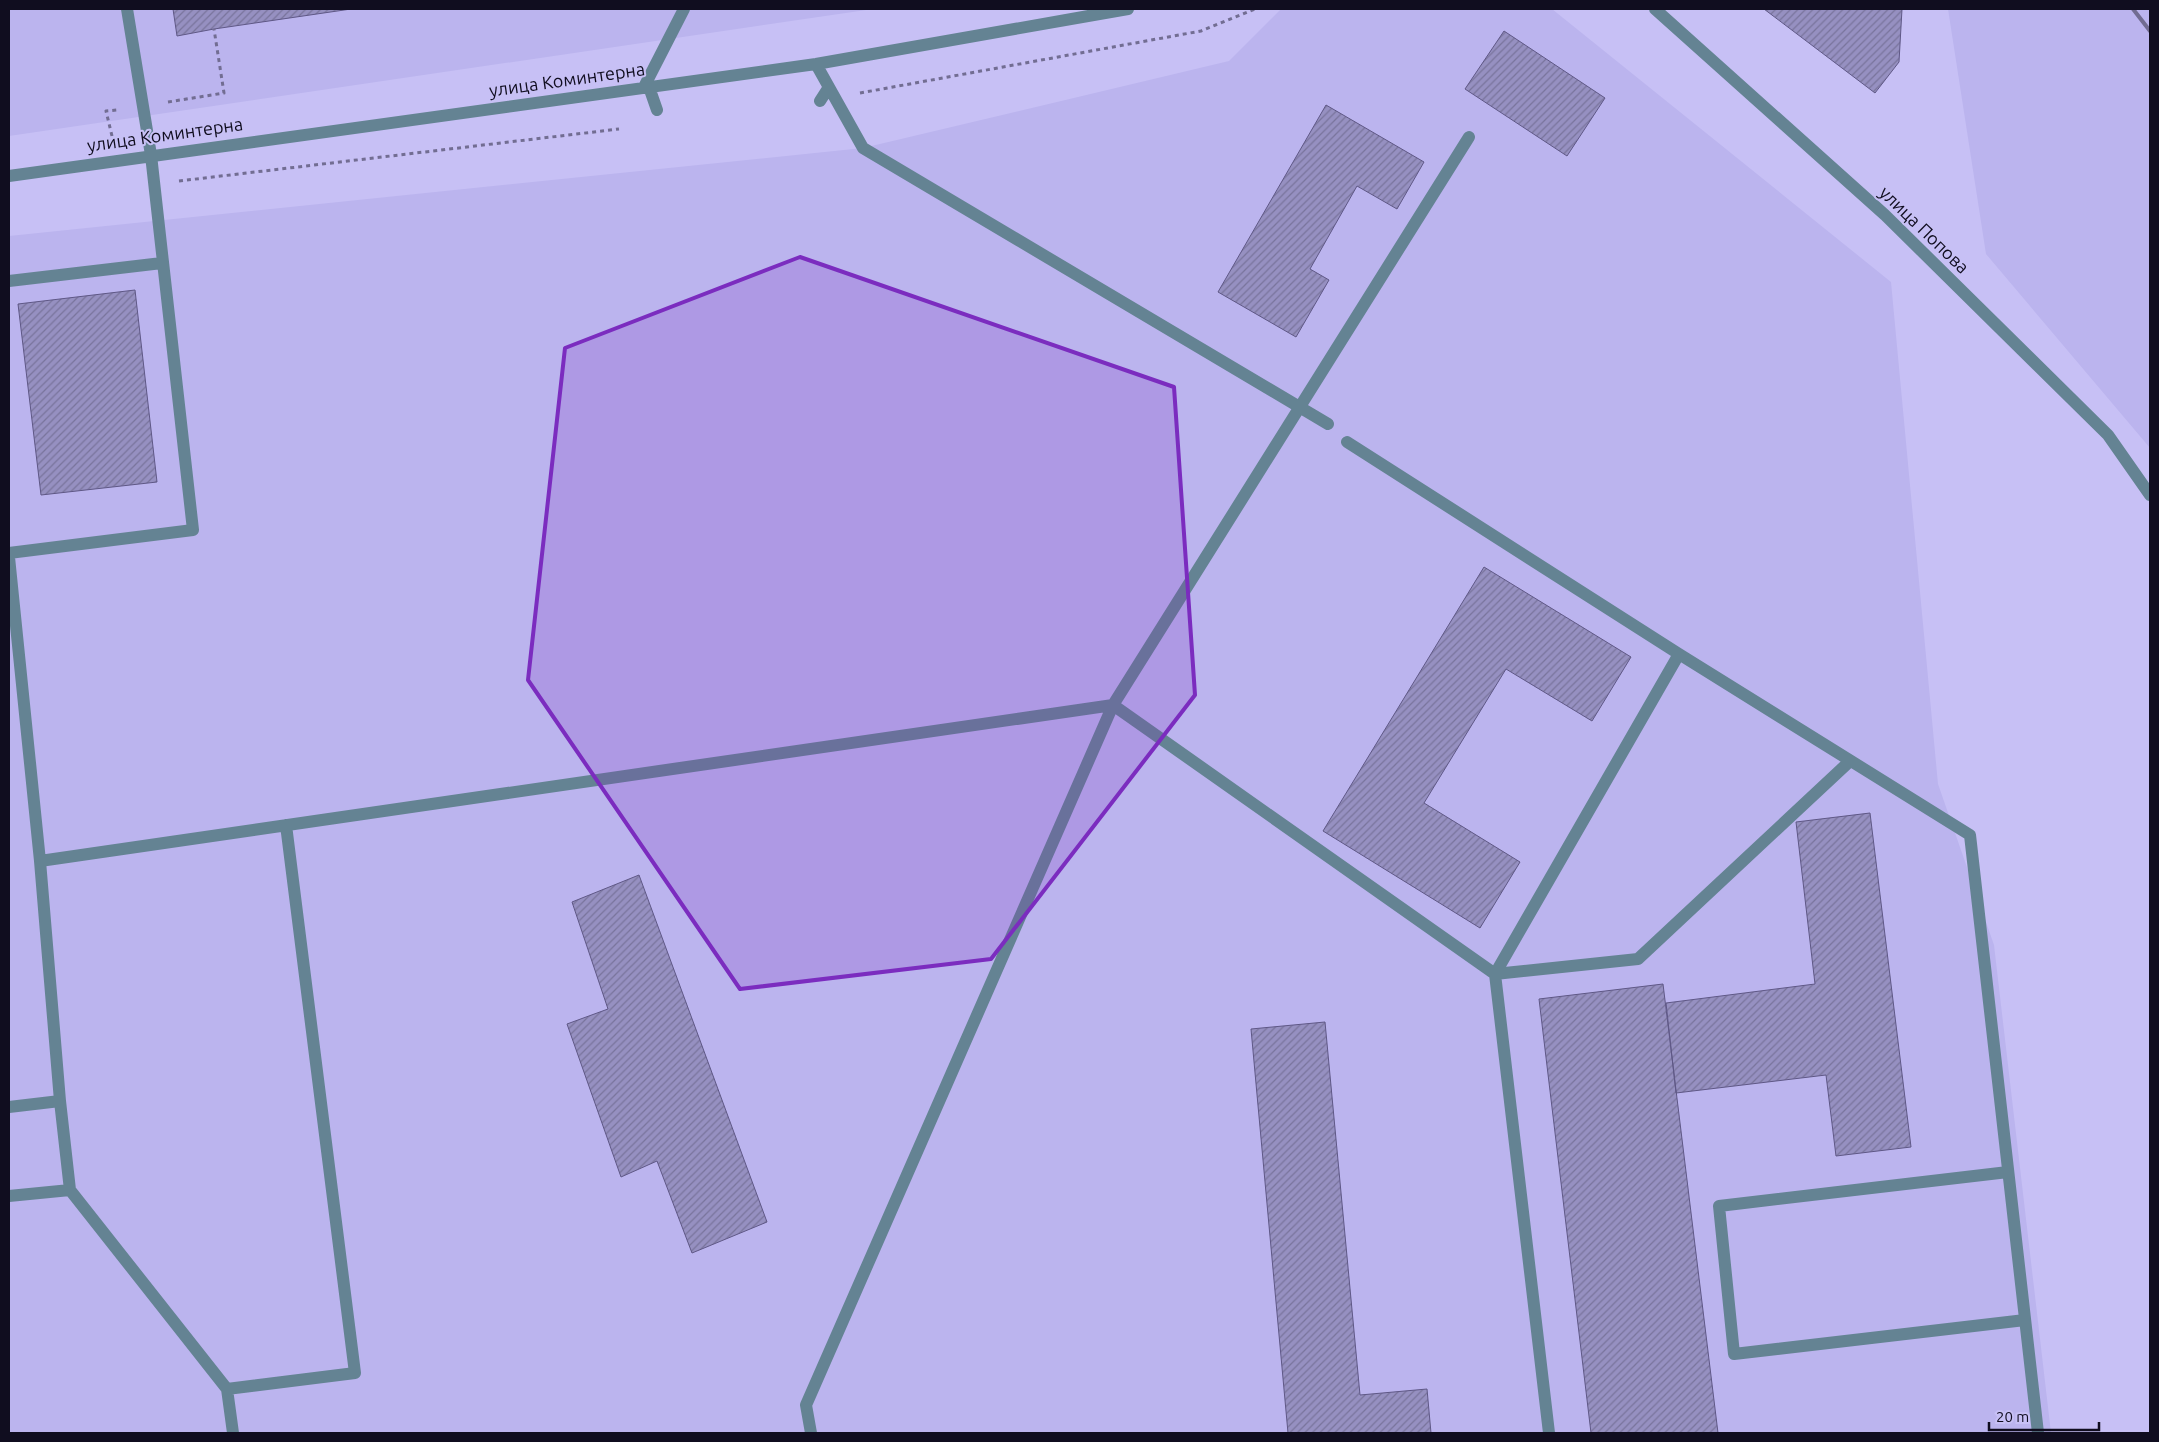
<svg xmlns="http://www.w3.org/2000/svg" width="2159" height="1442" viewBox="0 0 2159 1442" font-family="Ubuntu,sans-serif">
<style>
.built{fill:#bbb4ee}
.building{fill:url(#building-hatch);stroke:#5f5886}
.lines{fill:none;stroke-linecap:round;stroke-linejoin:round}
.path{stroke:#726d92;stroke-width:3;stroke-dasharray:4 4;stroke-linecap:butt}
.minor{stroke:#648393;stroke-width:12}
.rail{stroke:#716c91;stroke-width:4}
.marked{fill:#7b2cbf;fill-opacity:0.2;stroke:#7b2cbf;stroke-width:4;stroke-linejoin:round}
.labels{text-anchor:middle;stroke-width:4;stroke-linejoin:round;paint-order:stroke}
.street-label{font-size:18px;fill:#100d1f;stroke:#c7c0f5}
</style>
<defs>
<pattern id="building-hatch" width="6" height="6" patternUnits="userSpaceOnUse" patternTransform="scale(1.25)"><rect width="6" height="6" fill="#9690c1"/><path d="M-1 1l2-2M0 6l6-6M5 7l2-2" fill="none" stroke="#79749c"/></pattern>
</defs>
<rect width="100%" height="100%" fill="#c7c0f5"/>
<!-- built -->
<path class="built" d="M9,9H873L9,136Z
M1281,9H1552L1891,282L1938,784L1994,945L2051,1433H9V236L863,148L1229,61Z
M1948,9H2150V448L1986,254Z"/>
<!-- building -->
<path class="building" d="M173,9H351L214,29L177,36Z
M1764,9H1902L1899,62L1875,93Z
M1504,31L1605,98L1567,156L1465,89Z
M1326,105L1424,162L1397,209L1357,186L1310,269L1329,280L1296,337L1218,292Z
M135,290L157,482L41,495L18,304Z
M1484,567L1631,657L1592,721L1506,669L1424,803L1520,862L1480,928L1323,831Z
M1870,813L1911,1147L1836,1156L1826,1075L1676,1093L1666,1003L1815,984L1796,822Z
M639,875L767,1222L692,1253L657,1161L621,1177L567,1024L608,1009L572,902Z
M1663,984L1718,1433H1591L1539,999Z
M1325,1022L1360,1395L1427,1389L1431,1433H1288L1251,1029Z"/>
<g class="lines">
<!-- path -->
<path class="path" d="M860,93L1201,31L1255,9
M168,102L224,93L214,29
M112,136L106,111L117,110
M179,181L619,129"/>
<!-- minor -->
<path class="minor" d="M1655,9L1885,215L2108,435L2150,495
M816,64L863,148L1328,424
M644,87L684,9
M649,87L657,110
M820,101L829,87
M1469,137L1113,705L1495,974L1549,1433
M9,176L816,64L1128,9
M9,281L162,263
M1347,442L1679,654L1970,835L2038,1433
M9,553L193,530L151,155L127,9
M9,557L40,861
M1495,974L1638,959L1850,761
M1495,974L1679,654
M9,1107L60,1101
M2008,1172L1719,1206L1734,1354L2025,1320
M9,1196L70,1190
M227,1389L355,1373L286,825
M233,1433L227,1389L70,1190L60,1101L40,861L1113,705
M811,1433L806,1405L1113,705"/>
<!-- rail -->
<path class="rail" d="M2133,9L2150,31"/>
</g>
<!-- marked area -->
<path class="marked" d="M800,257L1174,387L1195,695L991,959L740,989L528,680L565,348Z"/>
<g class="labels">
<!-- street labels -->
<g class="street-label">
<text transform="translate(567 80) rotate(-8)" y="6">улица Коминтерна</text>
<text transform="translate(165 135) rotate(-8)" y="6">улица Коминтерна</text>
<text transform="translate(1924 230) rotate(44)" y="6">улица Попова</text>
</g>
</g>
<!-- border -->
<rect width="2159" height="1442" fill="none" stroke="#100d1f" stroke-width="20"/>
<!-- scale -->
<path d="M1989 1422v8h110v-8" fill="none" stroke="#100d1f" stroke-width="2.5"/>
<text x="1996" y="1422" font-size="15" fill="#100d1f" stroke="#c7c0f5" stroke-width="4" paint-order="stroke">20 m</text>
</svg>
